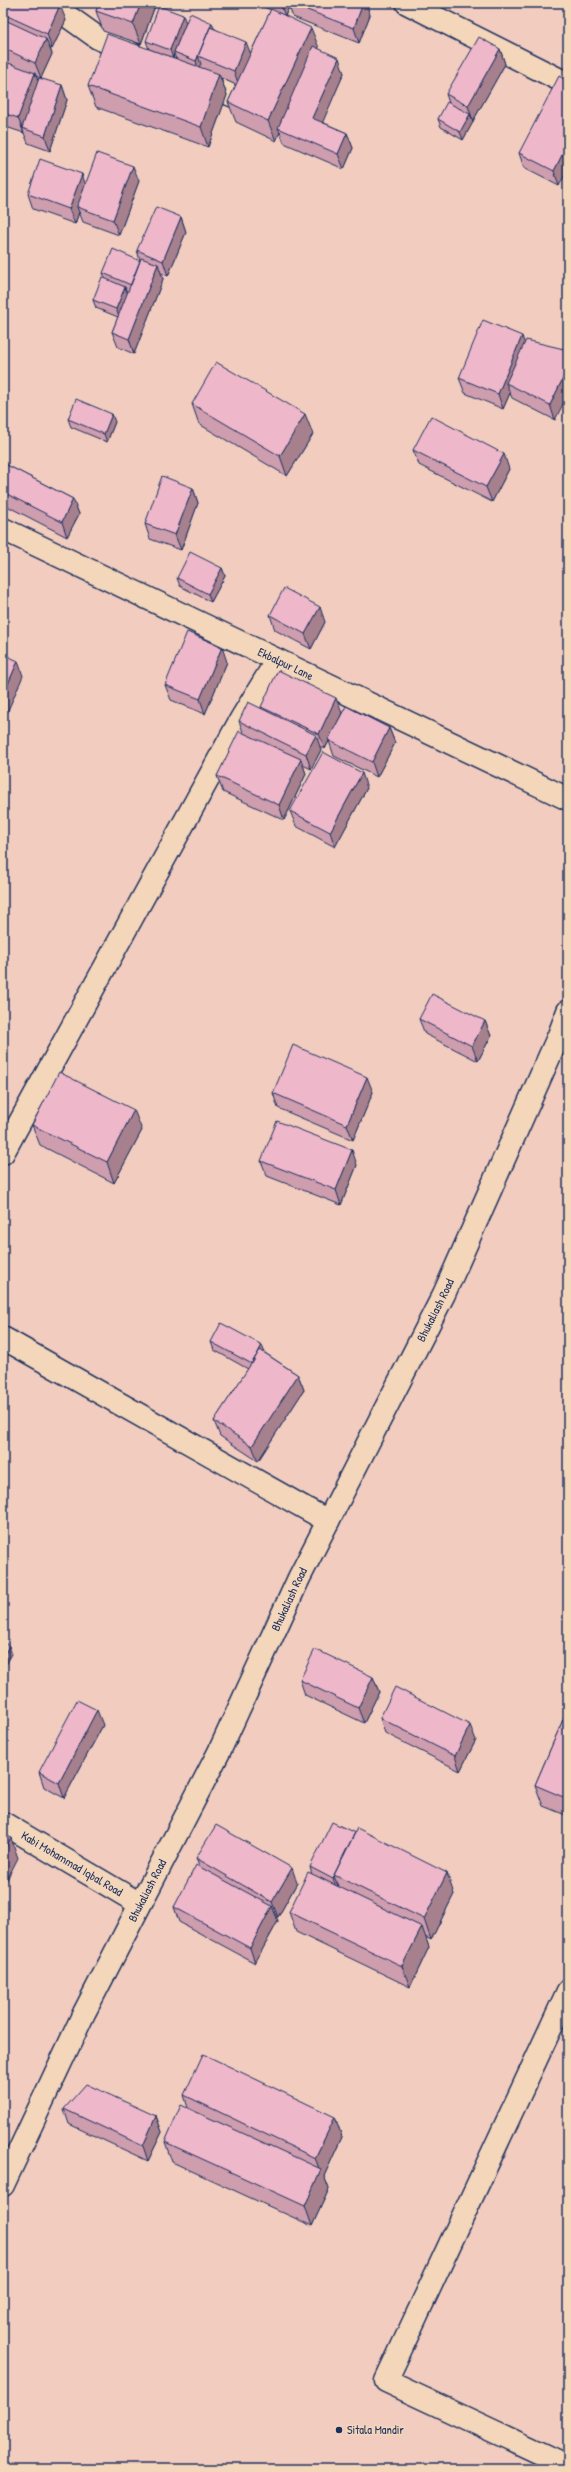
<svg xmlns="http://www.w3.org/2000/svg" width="571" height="2472" viewBox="0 0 571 2472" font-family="'Patrick Hand',sans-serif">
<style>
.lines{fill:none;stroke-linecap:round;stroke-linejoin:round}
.street-casing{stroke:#1b2f5e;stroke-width:25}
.street{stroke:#f4d6ba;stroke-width:22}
.wall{fill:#ce9dae;stroke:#1b2f5e}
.shaded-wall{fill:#a7808d;stroke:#1b2f5e}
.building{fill:#efb7ca;stroke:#1b2f5e}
.poi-dot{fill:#1b2f5e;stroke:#f4d6ba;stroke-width:1.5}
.labels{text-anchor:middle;stroke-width:3;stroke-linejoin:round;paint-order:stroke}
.street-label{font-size:12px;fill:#1b2f5e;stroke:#f4d6ba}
.poi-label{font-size:12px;fill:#1b2f5e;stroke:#f4d6ba;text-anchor:start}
</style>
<rect width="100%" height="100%" fill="#f2cdbf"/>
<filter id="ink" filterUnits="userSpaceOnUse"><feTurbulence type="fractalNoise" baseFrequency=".025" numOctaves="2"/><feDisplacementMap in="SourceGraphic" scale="8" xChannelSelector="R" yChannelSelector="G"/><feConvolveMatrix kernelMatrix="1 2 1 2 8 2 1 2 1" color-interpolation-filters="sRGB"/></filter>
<g filter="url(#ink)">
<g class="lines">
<!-- street casing -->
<g class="street-casing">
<g id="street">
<path d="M49,3L98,38L131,53"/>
<path d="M407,3L568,84"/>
<path d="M198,81L241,99"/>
<path id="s1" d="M3,529L568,799"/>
<path d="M3,1153L241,719L277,660"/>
<path d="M3,1338L328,1521"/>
<path id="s2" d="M3,1823L140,1904"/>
<path d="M568,1991L386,2381L568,2466"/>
<path id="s3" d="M3,2185L84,2013L219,1752L299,1578L444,1294L559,1035L568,1011"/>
</g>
</g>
<!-- street -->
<use href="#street" class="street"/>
</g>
<!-- wall -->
<path class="wall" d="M3,3L66,20L52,49L50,48L52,54L41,78L36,76L38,81L62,85L67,100L50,151L28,143L24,133L3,126Z
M99,3H156L141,44L103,31L96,11Z
M254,3H366L370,15L359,43L293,17L289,7L285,16L319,48L318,49L344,73L322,122L347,133L353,148L344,169L284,143L280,132L276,141L236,122L228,102L236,85L221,78L227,95L208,147L96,107L88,86L176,59L174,54L173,58L149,49L146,41L186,23L214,28L250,54L271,10Z
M500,49L505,64L473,121V122L463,140L441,127L438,119L449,103L446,94Z
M568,81L559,186L524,168L519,153Z
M139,181L119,235L83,222L79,212L75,224L33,209L28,194L85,184Z
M181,217L186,232L168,276L161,273L163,279L134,354L118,347L112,332L118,317L96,308L93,300L105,278L103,273L140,261L137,250Z
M525,343L568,350L555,420L512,398L510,393L503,409L465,393L459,378Z
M192,404L313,434L287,476L199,424Z
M68,419L115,422L107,442L71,427Z
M413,450L509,469L492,502L419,465Z
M3,463L73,499L79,514L67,537L3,504Z
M193,488L198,503L181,550L150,539L145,524Z
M222,568L225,576L211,602L180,586L177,578Z
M270,615L325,622L311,649L275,630Z
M227,662L205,714L171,700L165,685Z
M261,707L342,713L334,729L389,728L395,743L377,777L334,756L329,741L325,749L320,747L321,750L311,769L303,765L306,774L284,820L223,792L217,776L243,732L239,721L262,708Z
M367,788L335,847L296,826L290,811Z
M419,1019L485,1021L491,1036L478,1061L425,1034Z
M373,1092L353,1140L278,1108L273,1093Z
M32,1125L142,1130L114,1183L40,1145Z
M261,1161L357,1165L341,1205L267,1176Z
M211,1342L265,1353L298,1375L304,1390L258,1461L220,1436L214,1421L248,1369L214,1350Z
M373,1677L379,1692L364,1723L305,1695L300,1680Z
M568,1708V1816L543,1806L535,1785Z
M380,1718L476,1740L460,1771L385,1733Z
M103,1725L64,1798L44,1787L39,1772Z
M196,1858L297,1883L278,1917L276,1916L278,1921L255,1963L179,1922L174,1907L200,1867Z
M310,1867L454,1894L431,1940L425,1937L429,1947L410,1987L296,1932L289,1912L312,1875Z
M184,2095L335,2117L342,2137L324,2176L329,2189L312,2226L172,2162L165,2142L188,2108Z
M64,2109L156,2116L162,2132L148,2161L69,2124Z"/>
<!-- shaded-wall -->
<path class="shaded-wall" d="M141,3H156L141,44L133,24Z
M280,3H287L289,7L285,16Z
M363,3H366L370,15L359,43L354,28Z
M60,5L66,20L52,49L47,34Z
M183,15L186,23L174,52V54L173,58L170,50Z
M212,23L215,31L198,56Z
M311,28L319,48L281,129L278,128L280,132L276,141L268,121Z
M46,39L52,54L41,78L35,63Z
M246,42L252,57L239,86L234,71Z
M500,49L505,64L473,121L468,106Z
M198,56L201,64L198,69L196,61Z
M339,58L344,73L318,133L312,118Z
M35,73L41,88L22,128L24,133L18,118Z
M219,74L227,95L208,147L201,127Z
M62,85L67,100L50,151L45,136Z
M470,114L473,122L463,140L460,132Z
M347,133L353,148L344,169L338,154Z
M568,143V169L559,186L554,171Z
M133,166L139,181L119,235L113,220Z
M82,174L87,189L77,207L79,212L75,224L69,209Z
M181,217L186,232L168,276L163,261Z
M158,264L163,279L134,354L129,339Z
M125,287L128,295L119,317L116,309Z
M522,336L527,351L506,383L510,393L503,409L498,394Z
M568,368V394L555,420L550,405Z
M112,414L115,422L107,442L104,434Z
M305,414L313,434L287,476L280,456Z
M504,454L509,469L492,502L486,487Z
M193,488L198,503L181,550L175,535Z
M73,499L79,514L67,537L62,522Z
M222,568L225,576L211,602L208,594Z
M320,607L325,622L311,649L305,634Z
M222,647L227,662L205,714L200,699Z
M18,661L23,676L3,722V695Z
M336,698L342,713L325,749L319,734Z
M389,728L395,743L377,777L372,762Z
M316,735L321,750L311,769L306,754Z
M301,759L306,774L284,820L279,805Z
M362,773L367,788L335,847L330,832Z
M485,1021L491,1036L478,1061L472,1046Z
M367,1077L373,1092L353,1140L347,1125Z
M134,1110L142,1130L114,1183L107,1162Z
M352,1150L357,1165L341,1205L336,1190Z
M262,1345L265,1353L255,1372L252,1364Z
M298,1375L304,1390L258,1461L252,1446Z
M9,1646L12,1654L3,1670V1657Z
M373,1677L379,1692L364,1723L358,1708Z
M97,1710L103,1725L64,1798L59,1783Z
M470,1725L476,1740L460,1771L455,1756Z
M11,1838L18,1858L3,1887V1852Z
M292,1868L297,1883L278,1917L272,1902Z
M447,1873L454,1894L431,1940L424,1919Z
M334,1876L340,1891L338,1894L333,1879Z
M272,1906L278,1921L255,1963L250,1948Z
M422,1927L429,1947L410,1987L402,1966Z
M156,2116L162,2132L148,2161L143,2146Z
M335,2117L342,2137L324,2176L329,2189L312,2226L305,2206L320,2171L315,2158Z"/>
<!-- building -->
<path class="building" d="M3,3H56L60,5L47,34L3,14Z
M99,3H141L133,24L96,11Z
M289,3H363L354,28Z
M159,6L183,15L170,50L146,41Z
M271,9L311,28L268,121L228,102Z
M190,13L212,23L196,61L174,52Z
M3,19L46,39L35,63L3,48Z
M210,27L246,42L234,71L198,56Z
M107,34L219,74L201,127L88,86Z
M479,37L500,49L468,106L446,94Z
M313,46L339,58L312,118L347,133L338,154L278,128Z
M3,61L35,73L18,118L3,113Z
M559,76L568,81V143L554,171L519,153Z
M39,78L62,85L45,136L22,128Z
M447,102L470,114L460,132L438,119Z
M97,153L133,166L113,220L77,207Z
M40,159L82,174L69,209L28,194Z
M156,207L181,217L163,261L137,250Z
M113,249L140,261L131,285L103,273Z
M141,258L158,264L129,339L112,332Z
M102,277L125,287L116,309L93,300Z
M483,320L522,336L498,394L459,378Z
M526,340L568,350V368L550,405L506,383Z
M216,362L305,414L280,456L192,404Z
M76,399L112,414L104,434L68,419Z
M431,416L504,454L486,487L413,450Z
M3,463L73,499L62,522L3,492Z
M162,476L193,488L175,535L145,524Z
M190,552L222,568L208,594L177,578Z
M284,588L320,607L305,634L270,615Z
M187,632L222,647L200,699L165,685Z
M3,654L18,661L3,695Z
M278,670L336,698L319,734L261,707Z
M248,702L316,735L306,754L239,721Z
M346,706L389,728L372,762L328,740Z
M239,731L301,759L279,805L217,776Z
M323,752L362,773L330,832L290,811Z
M432,994L485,1021L472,1046L419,1019Z
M293,1045L367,1077L347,1125L273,1093Z
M59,1072L134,1110L107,1162L32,1125Z
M277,1121L352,1150L336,1190L261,1161Z
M221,1323L262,1345L252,1364L211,1342Z
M260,1350L298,1375L252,1446L214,1421Z
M3,1642L9,1646L3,1657Z
M315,1649L373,1677L358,1708L300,1680Z
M395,1687L470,1725L455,1756L380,1718Z
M77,1700L97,1710L59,1783L39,1772Z
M568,1708V1799L535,1785Z
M332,1822L355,1833L334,1875H335L333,1879L310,1867Z
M216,1825L292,1868L272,1902L196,1858Z
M357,1828L447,1873L424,1919L334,1875Z
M3,1833L11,1838L3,1852Z
M196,1865L272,1906L250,1948L174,1907Z
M308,1872L422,1927L402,1966L289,1912Z
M203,2054L335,2117L315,2158L184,2095Z
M86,2084L156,2116L143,2146L64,2109Z
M181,2105L321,2169L305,2206L165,2142Z"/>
</g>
<!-- markers -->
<circle class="poi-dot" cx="339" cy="2430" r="4"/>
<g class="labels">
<!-- street labels -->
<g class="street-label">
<text dy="4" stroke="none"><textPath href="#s1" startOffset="313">Ekbalpur Lane</textPath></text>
<text dy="4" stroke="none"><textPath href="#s3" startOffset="976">Bhukaliash Road</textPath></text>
<text dy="4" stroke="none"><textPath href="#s3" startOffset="652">Bhukaliash Road</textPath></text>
<text dy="4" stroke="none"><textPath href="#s2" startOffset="80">Kabi Mohammad Iqbal Road</textPath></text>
<text dy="4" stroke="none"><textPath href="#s3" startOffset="328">Bhukaliash Road</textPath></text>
</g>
<!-- poi labels -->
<g class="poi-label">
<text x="347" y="2434">Sitala Mandir</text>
</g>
</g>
<!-- margin -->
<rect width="571" height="2472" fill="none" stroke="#f4d6ba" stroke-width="16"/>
<rect x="8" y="8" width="555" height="2456" fill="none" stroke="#1b2f5e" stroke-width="1.5" filter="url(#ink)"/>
</svg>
